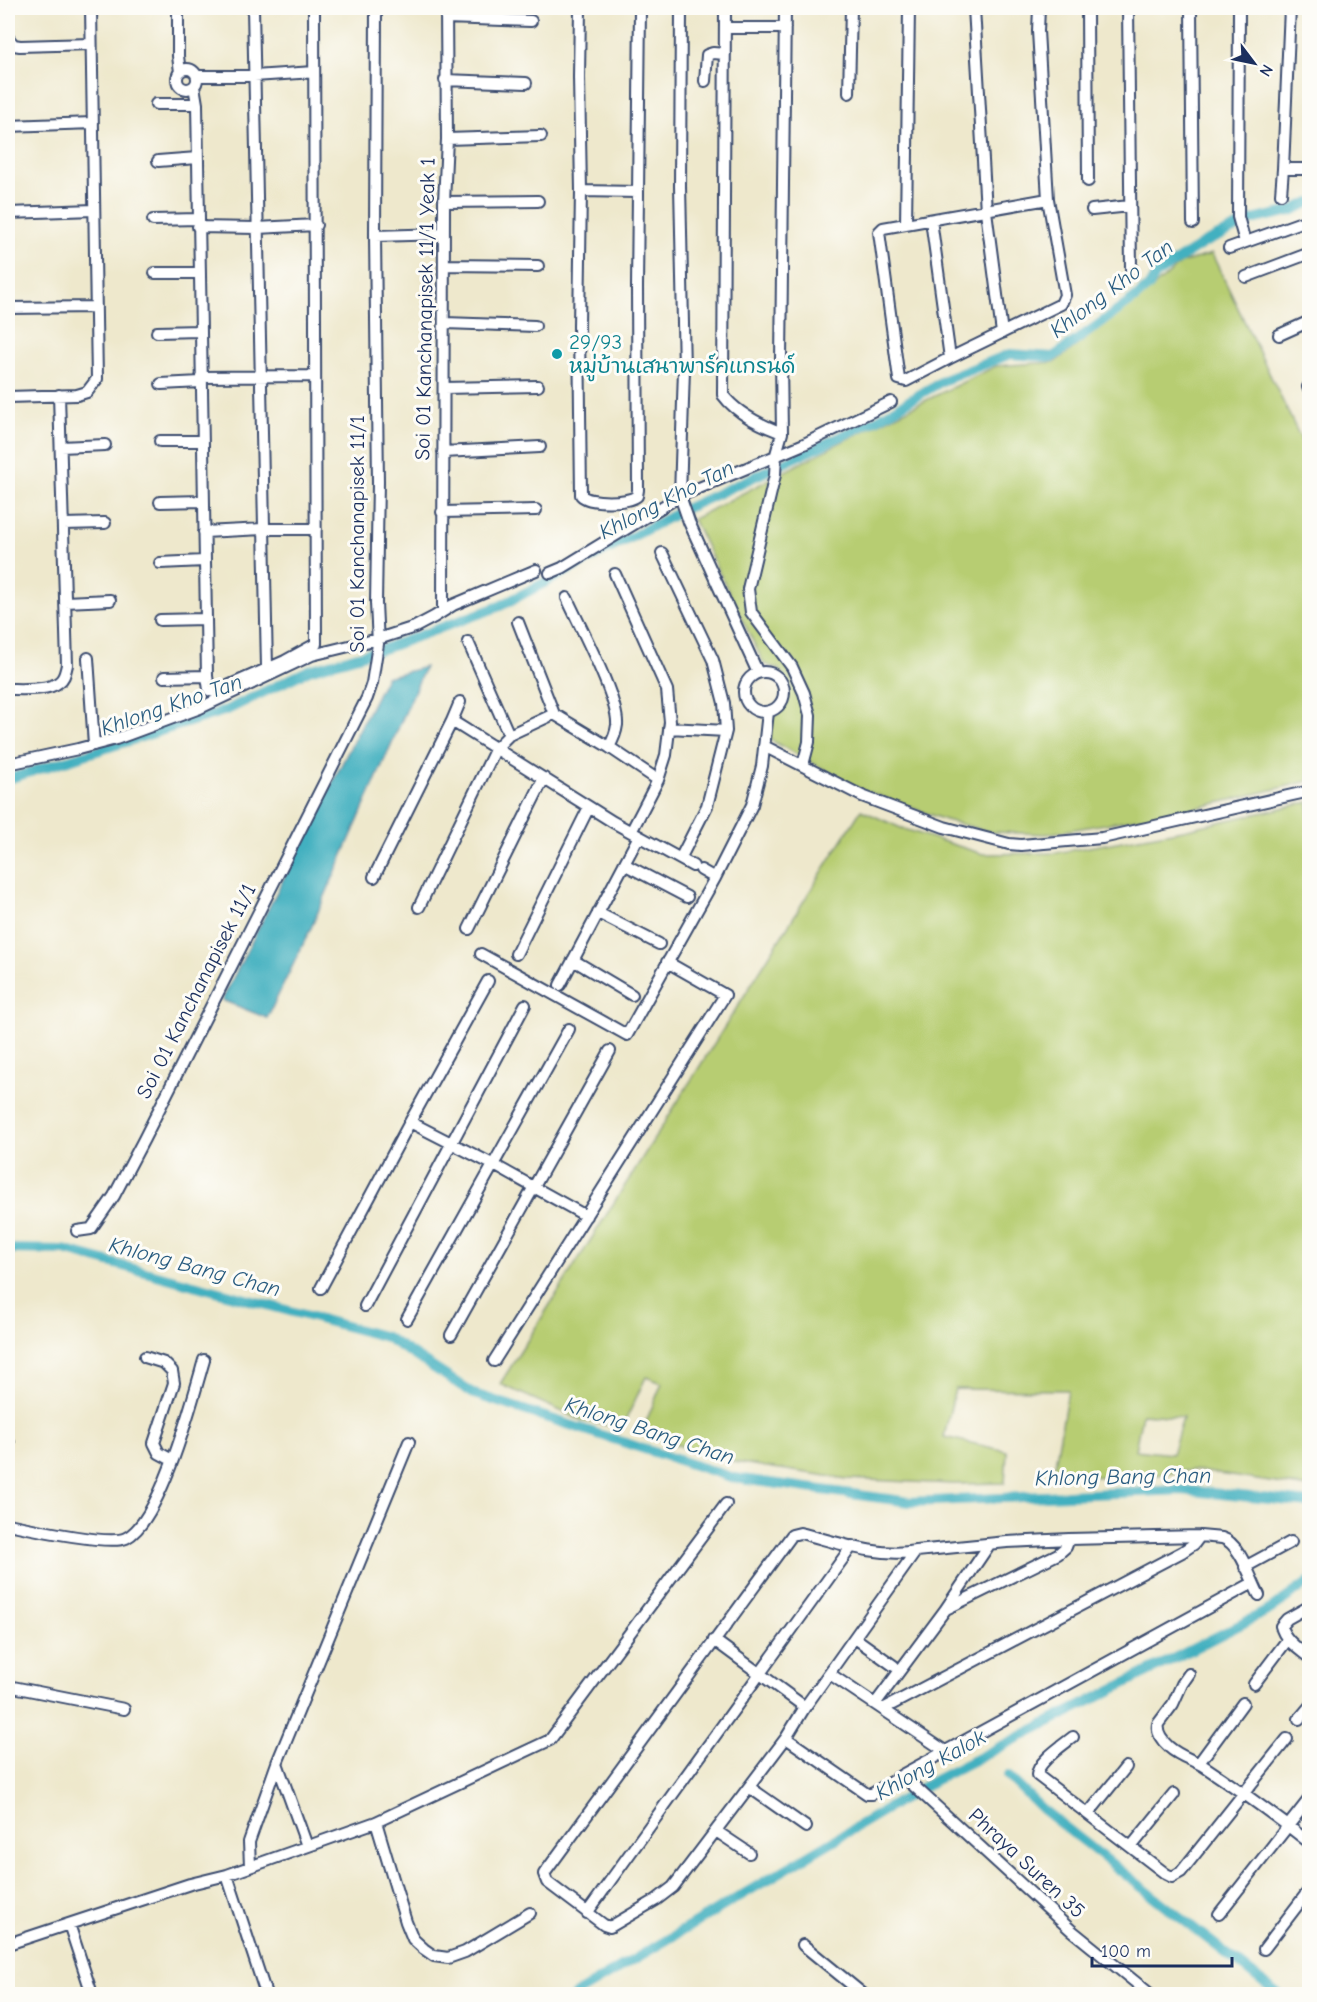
<svg xmlns="http://www.w3.org/2000/svg" width="1317" height="2002" viewBox="0 0 1317 2002" font-family="'Comic Neue','Playpen Sans Thai',sans-serif">
<style>
.green{fill:#b7cd72;stroke:#697e68;stroke-width:1.5;fill-rule:evenodd}
.water{fill:#43b0c0;stroke:#2f708f;stroke-width:1.5}
.lines{fill:none;stroke-linecap:round;stroke-linejoin:round}
.canal{stroke:#43b0c0;stroke-width:10}
.minor-casing{stroke:#3b4b6e;stroke-width:14}
.minor{stroke:#fff;stroke-width:10}
.culture-dot{fill:#0f9aa8;stroke:#fdfcf7;stroke-width:2}
.labels{text-anchor:middle;stroke-width:6;stroke-linejoin:round;paint-order:stroke}
.street-label{font-size:21px;fill:#1b2f5e;stroke:#fdfcf7}
.culture-label{font-size:21px;fill:#0d838f;stroke:#fdfcf7;text-anchor:start}
.water-label{font-size:22px;font-style:italic;fill:#295c80;stroke:#fdfcf7}
</style>
<rect width="100%" height="100%" fill="#fdfcf7"/>
<filter id="ink" filterUnits="userSpaceOnUse"><feTurbulence type="fractalNoise" baseFrequency=".0167" numOctaves="2"/><feDisplacementMap in="SourceGraphic" scale="12" xChannelSelector="R" yChannelSelector="G"/><feConvolveMatrix kernelMatrix="1 2 1 2 8 2 1 2 1" color-interpolation-filters="sRGB"/></filter>
<filter id="wash" filterUnits="userSpaceOnUse"><feTurbulence type="fractalNoise" baseFrequency=".008" numOctaves="4" result="noise"/><feDisplacementMap in="SourceGraphic" scale="24" xChannelSelector="R" yChannelSelector="G"/><feGaussianBlur stdDeviation="1.35" result="paint"/><feColorMatrix in="noise" values="0 0 0 0 0 0 0 0 0 0 0 0 0 0 0 0 0 1.4 0 .05"/><feComposite in="paint" operator="in"/></filter>
<g filter="url(#wash)">
<rect width="100%" height="100%" fill="#eee8cc"/>
<!-- green -->
<path class="green" d="M1212,254L1309,456V781L1197,808L1047,834L991,832L945,820L858,788L767,738L770,720L785,707L789,689L786,678L778,669L764,664L693,519L847,439L996,366L1055,362L1148,292L1181,263Z
M1309,802V1488L1193,1470L1141,1477L1053,1476L1068,1390L955,1389L944,1437L1007,1451L1005,1483L953,1484L847,1479L734,1462L641,1434L662,1383L646,1377L622,1428L583,1421L500,1384L861,810L901,828L983,854L1056,853L1183,830ZM1142,1414L1183,1417L1172,1454L1135,1450Z"/>
<!-- water -->
<path class="water" d="M425,667L311,928L267,1018L222,1000L386,677Z"/>
<g class="lines">
<!-- canal -->
<path class="canal" d="M8,779L227,710L309,670L386,648L500,606L689,507L878,419L944,380L1010,354L1053,357L1134,299L1149,286L1156,274L1204,243L1252,220L1291,211L1310,202
M8,1249L64,1250L386,1337L474,1394L734,1478L910,1502L1182,1490L1310,1503
M1008,1776L1042,1809L1278,1994
M576,1994L935,1780L1271,1609L1310,1581"/>
</g>
</g>
<g filter="url(#ink)">
<g class="lines">
<!-- minor casing -->
<g class="minor-casing">
<path id="minor" d="M178,8V56L180,72
M253,8L267,668
M580,8L579,77L581,191L579,326L581,495C589,504 628,503 637,496L638,490L637,287L640,8
M681,8L680,186L684,369L680,496L689,522L758,673
M725,8L723,395C737,414 761,425 782,433
M785,8L781,360L782,433L776,454L775,475L748,589L751,612L792,667L804,693L810,715L809,742L803,765
M974,8L986,211L1002,333
M1039,8L1038,31L1048,199L1065,295L1061,304L950,358L906,381L899,379L879,232L883,228L1048,199
M1087,8L1088,181
M1128,8L1131,269
M1191,8L1193,223
M1239,8L1238,217L1245,242
M1290,8L1283,169H1310
M446,18L531,21
M725,28H785
M8,38L14,45L20,46L91,44
M177 79a10 10 0 1 1 20 0a10 10 0 1 1-20 0Z
M197,76H254L314,72
M445,80L526,83
M705,81L707,55L713,53L725,54
M194,86L197,104L207,676L209,690L214,692L285,661L316,644L314,8
M849,93L851,8
M156,104H197
M8,126L93,123
M447,139L541,136
M158,161L197,158
M581,191L638,192
M1281,194L1283,169
M444,202L538,201
M1092,210L1130,206
M8,213L94,210
M153,220L198,219
M931,220L950,358
M906,224L909,8
M198,227L257,228L316,225
M375,236L444,234
M1229,248L1310,219
M445,265L538,266
M155,273H199
M1246,277L1310,253
M8,308L96,307
M445,323L535,326
M157,332L200,331
M1279,335L1310,321
M201,377L315,376
M161,384L201,382
M1308,387L1310,386
M444,388L538,386
M8,397L77,395L87,392L97,379L91,8
M160,441H202
M61,447L105,445
M443,452L540,447
M160,502L203,501
M442,512L536,510
M63,524L105,523
M204,532L264,529H316
M662,553L713,660L724,703L726,731L707,806L680,859
M160,563L204,561
M550,573L562,568L680,496L804,444L891,402
M615,574L667,690L670,722L666,755L658,780L631,832
M567,598C579,625 619,699 617,725C616,733 613,740 609,747
M65,602L110,600
M443,610L444,202L447,139L446,8
M160,620L205,619
M518,622L554,714L609,747L658,780
M468,642L509,735
M88,658L94,745
M744 692a20 20 0 1 1 40 0a20 20 0 1 1-40 0Z
M164,677L207,676
M8,689C21,689 49,691 59,682C65,678 65,672 67,665L59,395
M452,721L460,702
M669,728L726,731
M764,746L862,796L944,827L1009,844L1021,845L1102,838L1310,791
M8,764L78,749L116,739L200,708L312,655L378,639L415,627L434,617L453,605L536,570
M624,864L687,897
M701,870L715,878
M374,877L452,721L613,822L693,866
M419,907L496,748L509,735L554,714
M598,913L659,944
M469,929L544,778
M481,954L627,1035L715,878L752,805L762,766L768,712
M516,954L589,807
M573,960L632,995
M560,985L639,836
M410,1122L494,1165L586,1216
M77,1231L91,1229L114,1196L144,1139L367,698L372,683L378,644L376,603L378,482L375,236L376,8
M321,1288L410,1122L488,981
M365,1306L525,1005
M407,1319L569,1029
M451,1335L610,1051
M145,1357L164,1363L172,1371L174,1383L154,1443L159,1453L172,1460
M494,1361L725,995L667,962
M8,1440L9,1443L8,1449
M8,1524C27,1528 110,1546 126,1538C161,1521 193,1398 204,1360
M916,1551L805,1707L786,1738L673,1887L656,1900L610,1927L604,1925L547,1882L544,1874L792,1535L800,1533C837,1542 878,1558 916,1551L1007,1542L1069,1539L1200,1536L1222,1538C1240,1543 1250,1578 1259,1595
M1245,1567L1291,1542
M1310,1606L1287,1619L1281,1626C1284,1640 1299,1649 1310,1658
M946,1609L1058,1554L1066,1547L1069,1539
M855,1638L894,1666
M714,1640L805,1707
M830,1674L945,1751
M1189,1674L1182,1684L1173,1704L1158,1724C1156,1734 1162,1741 1169,1747C1180,1757 1194,1760 1205,1767C1241,1791 1276,1816 1310,1843
M1254,1684L1288,1639
M8,1686L124,1709
M875,1704L945,1610L989,1545
M883,1709L1182,1552L1194,1544L1200,1536
M1299,1719L1310,1706
M1073,1737C1063,1745 1037,1762 1037,1775L1166,1874L1172,1877L1181,1872L1287,1739
M786,1738L867,1794H872L902,1775
M277,1763L307,1846
M1199,1763L1243,1703
M749,1787L806,1827
M1088,1814L1126,1767
M376,1822L406,1922L413,1939L424,1949L434,1956L448,1958L465,1952L530,1913
M716,1831L749,1853
M1131,1847L1174,1794
M250,1866L249,1842L277,1763L409,1442
M227,1875L266,1994
M587,1913L852,1546
M1219,1914L1310,1798
M69,1924L92,1994
M8,1944L190,1884L227,1875L376,1822L550,1740L726,1504
M803,1945L863,1994
M1264,1949L1310,1889
M1150,1994L1071,1930L902,1775L1253,1583"/>
</g>
<!-- minor -->
<use href="#minor" class="minor"/>
</g>
</g>
<!-- markers -->
<circle class="culture-dot" cx="557" cy="354" r="6"/>
<g class="labels">
<!-- street labels -->
<g class="street-label">
<text transform="translate(425 309) rotate(-89)" y="7">Soi 01 Kanchanapisek 11/1 Yeak 1</text>
<text transform="translate(357 534) rotate(-90)" y="7">Soi 01 Kanchanapisek 11/1</text>
<text transform="translate(196 991) rotate(-63)" y="7">Soi 01 Kanchanapisek 11/1</text>
<text transform="translate(1027 1863) rotate(43)" y="7">Phraya Suren 35</text>
</g>
<!-- culture labels -->
<g class="culture-label">
<text x="569" y="349">29/93<tspan x="569" dy="24">หมู่บ้านเสนาพาร์คแกรนด์</tspan></text>
</g>
<!-- water labels -->
<g class="water-label">
<text transform="translate(1111 288) rotate(-37)" y="8">Khlong Kho Tan</text>
<text transform="translate(666 499) rotate(-27)" y="8">Khlong Kho Tan</text>
<text transform="translate(171 704) rotate(-19)" y="8">Khlong Kho Tan</text>
<text transform="translate(195 1266) rotate(15)" y="8">Khlong Bang Chan</text>
<text transform="translate(650 1430) rotate(18)" y="8">Khlong Bang Chan</text>
<text transform="translate(1123 1476) rotate(-1)" y="8">Khlong Bang Chan</text>
<text transform="translate(930 1764) rotate(-29)" y="8">Khlong Kalok</text>
</g>
</g>
<!-- margin -->
<rect width="1317" height="2002" fill="none" stroke="#fdfcf7" stroke-width="30"/>
<!-- north arrow -->
<g transform="translate(1254 63) rotate(122)" stroke="#fdfcf7" stroke-width="4.5" paint-order="stroke">
<path d="M0-4.5L10 22L0 15L-10 22Z" fill="#1b2f5e"/>
<text y="-9" font-size="16" font-weight="bold" text-anchor="middle" fill="#1b2f5e">N</text>
</g>
<!-- scale -->
<path d="M1092 1957v9h140v-9" fill="none" stroke="#1b2f5e" stroke-width="3"/>
<text x="1101" y="1957" font-size="18" fill="#1b2f5e" stroke="#fdfcf7" stroke-width="4.5" paint-order="stroke">100 m</text>
</svg>
